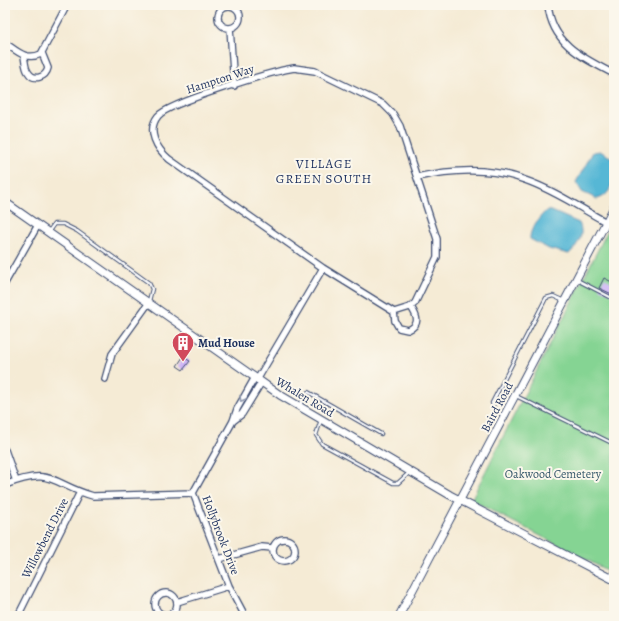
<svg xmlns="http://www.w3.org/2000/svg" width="619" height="621" viewBox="0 0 619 621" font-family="Alegreya,serif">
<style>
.green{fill:#85d493;stroke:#508278}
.water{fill:#57b7d5;stroke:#39739a}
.building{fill:#cdb2f6}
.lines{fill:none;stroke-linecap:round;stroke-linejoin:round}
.service-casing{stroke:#3c4b70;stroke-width:4.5}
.minor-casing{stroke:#3c4b70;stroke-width:8}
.tertiary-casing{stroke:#3c4b70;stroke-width:9}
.service{stroke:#fff;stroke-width:2.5}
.minor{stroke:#fff;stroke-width:5.5}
.tertiary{stroke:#fff;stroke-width:7}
.oneway{stroke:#8d97ae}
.labels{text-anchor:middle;stroke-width:4;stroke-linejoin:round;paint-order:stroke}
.street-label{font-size:12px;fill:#1b2f5e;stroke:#fbf7ec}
.poi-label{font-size:12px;font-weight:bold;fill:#1b2f5e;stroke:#fbf7ec;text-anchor:start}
.park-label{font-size:12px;fill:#36586b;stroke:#fbf7ec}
.neighbourhood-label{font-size:13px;letter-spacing:1px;fill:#1b2f5e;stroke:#fbf7ec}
</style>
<rect width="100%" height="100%" fill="#fbf7ec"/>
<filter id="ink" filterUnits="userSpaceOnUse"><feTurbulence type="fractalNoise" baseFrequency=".025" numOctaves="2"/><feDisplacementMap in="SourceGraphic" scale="8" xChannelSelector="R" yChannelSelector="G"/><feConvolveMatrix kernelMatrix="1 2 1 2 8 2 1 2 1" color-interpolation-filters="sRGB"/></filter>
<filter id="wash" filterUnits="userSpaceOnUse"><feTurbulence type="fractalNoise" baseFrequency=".012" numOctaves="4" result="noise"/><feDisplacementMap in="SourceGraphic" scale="16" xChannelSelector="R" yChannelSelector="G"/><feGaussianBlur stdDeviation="0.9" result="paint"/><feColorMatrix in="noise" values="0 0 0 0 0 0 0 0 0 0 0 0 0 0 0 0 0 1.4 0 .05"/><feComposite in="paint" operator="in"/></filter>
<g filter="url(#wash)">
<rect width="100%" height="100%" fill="#f5ebd5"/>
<!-- green -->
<path class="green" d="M614,218V574L471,500Z"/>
<!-- water -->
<path class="water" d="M600,151L614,159C614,173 615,195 597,199L582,192L576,182L593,152Z
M547,210L554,212L579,223C585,235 577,246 569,254L549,249L530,239C529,230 540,216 547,210Z"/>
<g id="blocks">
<!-- building -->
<path class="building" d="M604,278L614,283V295L599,288Z
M183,357L190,361L183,370L177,366Z"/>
</g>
</g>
<g filter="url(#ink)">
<use href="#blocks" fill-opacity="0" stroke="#3c4b70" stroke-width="1"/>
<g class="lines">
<!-- service casing -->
<g class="service-casing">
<path id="service" d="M49,231L54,224H63L77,231L149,283L152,289L149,301
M577,280L614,299
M516,396L614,444
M299,406L308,392L381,434
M503,415L495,411L492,403L546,298L553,296L564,301
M321,420L316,435L322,444L393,483H398L410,472
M610,577L614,569"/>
</g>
<!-- minor casing -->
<g class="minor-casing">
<path id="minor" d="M548,5C552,44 583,58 614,74
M218 17a11 11 0 1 1 22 0a11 11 0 1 1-22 0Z
M230,28L234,86
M5,43C17,51 26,61 41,54L67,5
M24,56C25,61 25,68 28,72C34,82 46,77 48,68L42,53
M294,68L315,71L383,104L393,114L400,126L437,239V257L415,303L410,307L394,312L323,268L169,159C157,149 146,131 158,116C168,103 274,71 294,68Z
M417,177C453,169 491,167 525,180C554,190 580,208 606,222
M5,283L38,225
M394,312L395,321L399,328L408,330C421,325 417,316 411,307
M105,379L112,354L148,304
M257,380L323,268
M233,421L242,414L261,383
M5,450L16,481
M5,485C53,466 51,484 93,496L193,493
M273 550a11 11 0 1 1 22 0a11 11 0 1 1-22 0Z
M219,559L262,547L272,548
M155 604a11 11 0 1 1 22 0a11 11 0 1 1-22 0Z
M177,602L229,586
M18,616L80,492
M245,616L229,586L193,493L233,421L237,409L254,379"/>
</g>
<!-- tertiary casing -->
<g class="tertiary-casing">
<path id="tertiary" d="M5,202L280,395L450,495L614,580
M399,616L614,207"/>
</g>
<!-- service -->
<use href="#service" class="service"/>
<!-- minor -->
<use href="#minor" class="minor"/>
<!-- tertiary -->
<use href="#tertiary" class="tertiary"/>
</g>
<!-- one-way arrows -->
<defs><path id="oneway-chevron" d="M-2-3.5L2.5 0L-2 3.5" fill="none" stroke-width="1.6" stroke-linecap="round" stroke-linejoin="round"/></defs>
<use class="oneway" href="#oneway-chevron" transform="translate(242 399) rotate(120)"/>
</g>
<!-- icons -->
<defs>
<g id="building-pin" transform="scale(1.15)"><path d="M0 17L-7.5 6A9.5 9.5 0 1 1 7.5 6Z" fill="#d1495b" stroke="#fbf7ec"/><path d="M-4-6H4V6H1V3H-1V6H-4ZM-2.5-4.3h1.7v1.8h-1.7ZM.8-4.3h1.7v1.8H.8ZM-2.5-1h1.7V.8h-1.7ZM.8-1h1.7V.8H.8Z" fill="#fff"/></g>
</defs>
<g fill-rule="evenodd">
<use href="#building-pin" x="183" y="343"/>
</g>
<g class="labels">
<!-- street labels -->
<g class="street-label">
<text transform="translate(220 79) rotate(-18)" y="4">Hampton Way</text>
<text transform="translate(305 397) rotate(31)" y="4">Whalen Road</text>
<text transform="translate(497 407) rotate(-62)" y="4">Baird Road</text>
<text transform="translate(221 535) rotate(69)" y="4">Hollybrook Drive</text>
<text transform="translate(45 538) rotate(-63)" y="4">Willowbend Drive</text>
</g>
<!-- poi labels -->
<g class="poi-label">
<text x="198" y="347">Mud House</text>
</g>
<!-- park labels -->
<g class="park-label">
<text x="553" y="478">Oakwood Cemetery</text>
</g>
<!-- neighbourhood labels -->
<g class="neighbourhood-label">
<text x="324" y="168">VILLAGE<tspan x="324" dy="15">GREEN SOUTH</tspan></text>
</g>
</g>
<!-- margin -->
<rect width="619" height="621" fill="none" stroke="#fbf7ec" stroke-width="20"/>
</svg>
